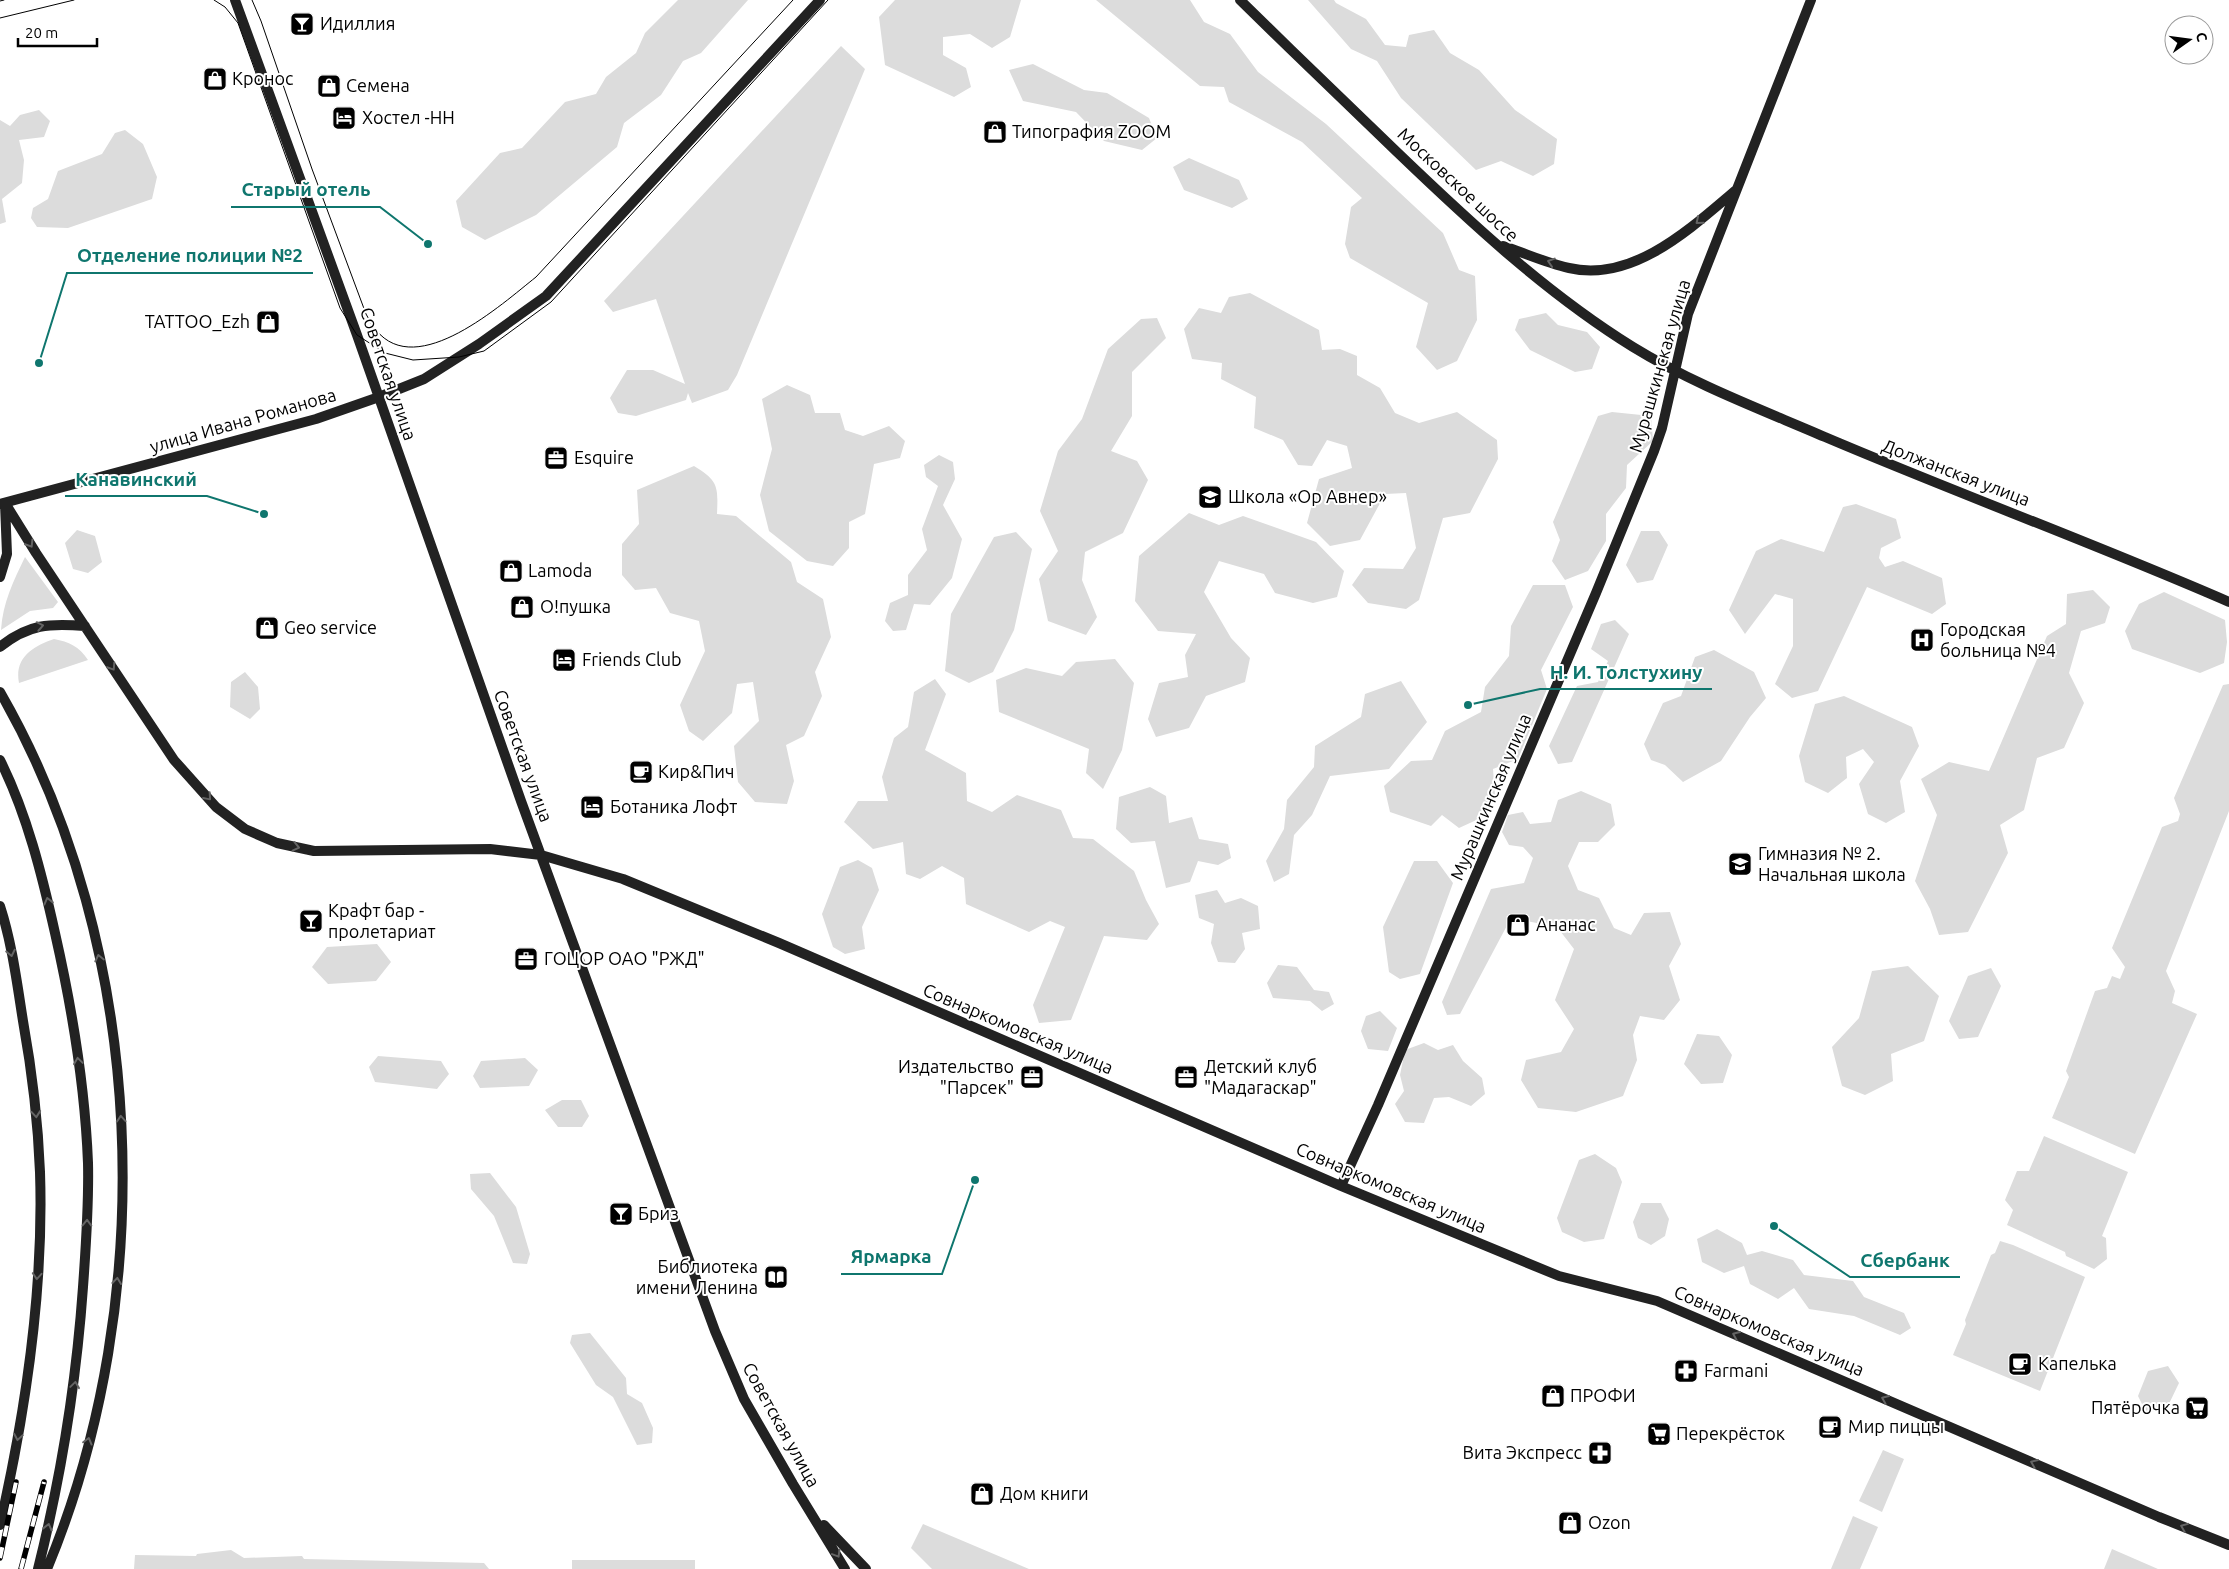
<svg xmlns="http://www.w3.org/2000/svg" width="2229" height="1569" viewBox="0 0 2229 1569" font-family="Ubuntu,sans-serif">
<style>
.green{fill:#dcdcdc}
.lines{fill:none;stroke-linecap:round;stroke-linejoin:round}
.secondary{stroke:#222;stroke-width:10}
.tram{stroke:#000;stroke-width:1}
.rail-casing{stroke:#000;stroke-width:5.5}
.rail{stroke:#fff;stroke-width:4;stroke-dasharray:11;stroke-linecap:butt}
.oneway{stroke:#646464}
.labels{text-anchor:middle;stroke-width:4;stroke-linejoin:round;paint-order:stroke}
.poi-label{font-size:18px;fill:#000;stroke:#fff;text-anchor:start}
.street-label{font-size:18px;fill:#000;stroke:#fff}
.leader{fill:none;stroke:#0f766e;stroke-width:2}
.callout-dot{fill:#0f766e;stroke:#fff;stroke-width:2}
.callout-label{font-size:19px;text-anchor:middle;font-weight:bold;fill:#0f766e;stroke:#fff;stroke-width:4;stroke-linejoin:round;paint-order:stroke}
</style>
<rect width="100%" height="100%" fill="#fff"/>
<!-- green -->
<path class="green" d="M678,0H748L701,53L683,61L661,95L624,123L617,147L536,215L485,240L462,227L456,201L500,153L522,148L565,102L596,94L606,77L636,53L645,33Z
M895,0H1021L1010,37L992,48L970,34L943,37V55L966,68L971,87L954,97L885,65L879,17Z
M1096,0H1190L1204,22L1230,34L1258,72L1326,124L1443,233L1459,270L1475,276L1477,320L1457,361L1437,370L1416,347L1428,303L1350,258L1345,244L1351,207L1362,198L1302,142L1229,102L1224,87L1200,86Z
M1308,0H1334L1336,3L1366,19L1385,45L1406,47L1409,35L1434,30L1450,53L1479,70L1515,110L1557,139L1554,164L1533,176L1501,161L1476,170L1401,98L1377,61L1351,49Z
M841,46L865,69L737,375L728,390L692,403L688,393L686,400L636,416L618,413L610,398L627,370H653L685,384L656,299L613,312L604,301Z
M1033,64L1084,90L1107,93L1149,118L1157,138L1142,150L1104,141L1076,112L1023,101L1009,70Z
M39,110L50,121L44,137L19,140L24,160L22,183L2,199L6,222L0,224V120L10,126L20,115Z
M125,130L143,144L157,177L152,199L68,228L37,227L31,218L33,208L48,199L58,171L102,154L115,133Z
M1189,158L1239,180L1248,199L1232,208L1184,190L1173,167Z
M1250,293L1319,330L1322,350L1340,349L1357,356V375L1380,388L1395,413L1419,423L1457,412L1497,440L1498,459L1470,513L1443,518L1419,600L1406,609L1368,603L1352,585L1364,568L1403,569L1416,548L1406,493L1385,494L1360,540L1330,546L1307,523L1319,479L1352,468L1347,446L1327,440L1312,466L1298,465L1283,440L1254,428L1256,397L1221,379L1222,363L1192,359L1184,329L1199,308L1221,313L1229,297Z
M1546,313L1558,325L1587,332L1600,347L1592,369L1575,372L1530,350L1515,330L1519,319Z
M1157,318L1166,338L1132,372V416L1111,451L1137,461L1148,480L1123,533L1085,552L1082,580L1097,617L1086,635L1048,621L1039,579L1058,551L1040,511L1058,451L1082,419L1108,349L1141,319Z
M787,385L810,395L815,413H840L845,430L863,436L889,426L905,441L900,458L874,464L865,514L849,522V548L833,566L807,561L769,531L760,495L772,449L762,399Z
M1612,412L1651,416L1653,441L1627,465L1626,488L1606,514V541L1588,571L1565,580L1552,561L1560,540L1553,522L1598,416Z
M939,455L953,462L955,479L943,505L962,539L952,578L930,605L914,604L906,630L893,631L885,621L890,603L908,595V575L927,550L922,529L938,486L926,477L924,465Z
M694,466C719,481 718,487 717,514L736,516L791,562L797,582L823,599L831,637L815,672L822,696L804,736L786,745L794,781L787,804L755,802L738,782L734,746L759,721L753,682L737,684L732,713L703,741L689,731L680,705L705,651L699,621L670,613L656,588L635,590L622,575V544L639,524L637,490Z
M1856,504L1896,519L1901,538L1881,548L1879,558L1885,567L1903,561L1942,578L1946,604L1932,614L1867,587L1818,691L1792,698L1775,684L1793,646V599L1775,594L1745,634L1729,610L1756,551L1781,539L1824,552L1843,507Z
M1189,513L1219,525L1243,516L1316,542L1344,571L1337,597L1313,603L1275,593L1264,574L1219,561L1204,592L1231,638L1250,658L1245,682L1206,696L1189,728L1156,737L1148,719L1159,683L1188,677L1185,655L1196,634L1158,631L1135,601L1139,556Z
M77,530L95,536L102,562L88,573L73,569L65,543Z
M1641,531H1659L1668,545L1653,580L1637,583L1626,565Z
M1016,532L1032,549L1014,630L993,672L969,683L945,671L951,614L994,537Z
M25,557L58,602L53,608L30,611L1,630C3,602 13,582 25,557Z
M1533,585H1565L1573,607L1541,670L1547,689L1518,759L1493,769L1495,795L1483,817L1459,828L1442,815L1431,826L1390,812L1384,786L1411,761L1432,760L1445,731L1481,712L1485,687L1509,656L1511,626Z
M2093,590L2110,607L2105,623L2081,631L2069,673L2084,703L2064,748L2037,758L2024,810L2000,825L2008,853L1968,932L1939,935L1930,909L1915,881L1937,815L1921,779L1949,762L1989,771L2047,636L2066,624L2067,594Z
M2164,592L2225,620L2227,642L2224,663L2200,673L2132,649L2125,631L2139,604Z
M1615,620L1629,634L1572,762L1558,764L1549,746L1577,686L1598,682L1608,661L1591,649L1601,624Z
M54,639C69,642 79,646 88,660L19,683C14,658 33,646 54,639Z
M1714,650L1754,672L1766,698L1750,717L1721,761L1683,782L1665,765L1651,760L1644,744L1663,703L1681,696L1695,657Z
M1115,659L1134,683L1122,750L1103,789L1086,773L1089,749L999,712L996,680L1026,668L1062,676L1076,662Z
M245,672L258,687L260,709L250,719L230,707L231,682Z
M935,679L946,694L925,750L966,773L967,801L992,812L1017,795L1061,810L1073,838L1093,839L1134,871L1146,900L1159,924L1147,940L1104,936L1071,1020L1039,1023L1033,1005L1065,927L1050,921L1029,932L966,904L964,878L942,866L920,879L906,874L903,842L873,849L844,822L858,801H888L882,777L894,738L908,727L914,692Z
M1401,681L1427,722L1389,769L1330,776L1312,815L1294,835L1289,874L1274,882L1266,861L1284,829L1287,800L1314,767L1315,746L1361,717L1365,694Z
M2229,684V811L2166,971L2175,991L2172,1003L2197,1014L2135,1154L2052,1118L2069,1077L2066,1071L2095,991L2107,988L2112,976L2120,979L2125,967L2112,948L2162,827L2178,821L2180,814L2174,798L2223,685Z
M1844,696L1912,727L1919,746L1900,781L1905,812L1886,823L1868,814L1859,784L1874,762L1863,749L1846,757L1847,778L1828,793L1805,782L1799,756L1815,704Z
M1150,787L1166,796L1169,823L1192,817L1199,839L1228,844L1231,858L1218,865L1198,861L1190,882L1166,888L1155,841L1131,843L1116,829L1119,797Z
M1581,791L1611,804L1615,825L1598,842H1579L1568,866L1578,890L1599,898L1614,928L1631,935L1644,913L1670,912L1681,944L1669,966L1680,1000L1664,1020L1640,1016L1633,1035L1637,1060L1623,1096L1576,1112L1538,1108L1521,1080L1526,1060L1561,1052L1574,1029L1555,1000L1574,949L1557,927L1511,918L1460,1014L1447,1015L1442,1002L1491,889L1524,883L1533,858L1523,847L1509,845L1502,832L1508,815L1523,812L1530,824L1551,822L1558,800Z
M858,860L872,868L879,890L862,927L865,949L845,954L833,947L822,914L840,867Z
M1414,861H1437L1453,883L1420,974L1400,979L1389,972L1383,927Z
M1217,890L1225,903L1241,898L1258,906L1260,929L1242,933L1245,949L1235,963L1218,962L1211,943L1214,924L1199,918L1195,895Z
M377,944L391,962L376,981L328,984L312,967L327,947Z
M1278,965L1297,967L1314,990L1329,992L1334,1004L1322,1011L1310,1001L1273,998L1267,983Z
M1908,966L1939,996L1924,1041L1891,1054L1893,1081L1865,1095L1842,1086L1832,1047L1859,1018L1872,971Z
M1991,968L2001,986L1978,1037L1959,1039L1949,1021L1968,976Z
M1380,1011L1397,1028L1388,1051L1368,1049L1361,1031L1366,1016Z
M1697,1034L1719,1036L1732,1055L1723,1083L1701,1084L1684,1064Z
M1424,1043L1438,1050L1453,1045L1463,1061L1482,1078L1485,1094L1471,1106L1449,1097L1434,1098L1424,1123L1405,1122L1395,1104L1404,1091L1400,1075L1405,1050Z
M378,1056L441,1061L449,1074L437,1089L375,1082L369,1067Z
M525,1058L538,1070L529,1086L480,1088L473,1076L481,1061Z
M562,1100H581L589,1116L582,1127H558L545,1110Z
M2044,1136L2128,1172L2102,1236L2106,1238L2107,1259L2094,1269L2066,1256L2065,1252L2007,1225L2013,1210L2005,1200L2017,1171H2029Z
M1595,1154L1616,1168L1622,1182L1604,1239L1584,1242L1562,1232L1557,1218L1579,1160Z
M490,1173L516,1207L530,1254L527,1264L513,1263L494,1216L471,1189L470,1174Z
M1641,1203H1661L1669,1219L1665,1236L1651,1245L1638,1238L1633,1222Z
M1717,1229L1742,1243L1747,1255L1762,1251L1793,1260L1804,1275L1853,1281L1864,1297L1904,1313L1911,1328L1900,1335L1854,1316L1809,1309L1794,1288L1778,1299L1750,1284L1744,1266L1724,1273L1702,1262L1697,1239Z
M2000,1241L2013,1245L2085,1277L2040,1391L1953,1355L1966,1324L1965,1320L1991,1255L1995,1253Z
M590,1333L626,1378L627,1394L642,1403L653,1428L652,1443L637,1445L613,1397L596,1385L570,1343L572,1335Z
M2168,1366L2179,1383L2166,1410L2146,1412L2138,1396L2148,1371Z
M1883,1450L1904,1459L1882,1512L1859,1501Z
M1853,1516L1878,1527L1860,1569H1831Z
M923,1524L1029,1569H932L911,1548Z
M2112,1549L2158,1569H2104Z
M231,1550L244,1558L302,1556L304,1559L484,1563L489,1569H134L135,1555L196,1556L197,1554Z
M572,1560H695V1569H572Z"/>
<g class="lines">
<!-- secondary -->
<path class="secondary" d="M235,0L357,335L521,801L715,1331L744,1399L793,1484L845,1569
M1240,0C1292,51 1344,101 1397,152C1470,222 1546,293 1633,347C1693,384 1760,409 1825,437C1959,494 2096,544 2229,602
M1503,246C1525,253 1546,263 1569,268C1633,283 1691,228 1736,190
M5,503L36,553L174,760L216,807L245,829L277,843L314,851L490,849L541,855L623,879L779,943L1341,1186L1559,1276L1657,1301L2159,1517L2229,1545
M0,504L316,419L379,397L424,379L479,344L546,296L820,0
M0,577L7,554L5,504
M0,647C28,624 50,623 85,626
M0,692C148,949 160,1297 47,1569
M0,760C27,814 42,875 55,933C72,1008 85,1086 88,1163C89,1204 86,1246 83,1287C76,1386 62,1473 38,1569
M0,906C12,943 17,983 23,1021C32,1071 38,1121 40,1172C44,1290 26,1410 0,1525
M1341,1186L1378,1105L1596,593L1654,451L1662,428L1688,314L1811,0
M824,1525L866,1569"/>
<!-- tram -->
<path class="tram" d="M214,0L225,7L238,23L340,308L357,335L385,353L413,360L459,357L484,351L551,302L828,0
M252,0L261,21L312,169L366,314C369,319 372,326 376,330C417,381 502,304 536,277L793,0
M0,1L4,0
M0,18L74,0"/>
<!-- rail casing -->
<g class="rail-casing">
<path id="rail" d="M0,1558L16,1482
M21,1569L44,1482"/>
</g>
<!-- rail -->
<use href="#rail" class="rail"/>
</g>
<!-- one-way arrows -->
<defs><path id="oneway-chevron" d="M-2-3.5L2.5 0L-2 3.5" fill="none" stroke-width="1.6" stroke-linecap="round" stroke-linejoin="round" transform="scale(1.25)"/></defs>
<g class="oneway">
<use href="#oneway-chevron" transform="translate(1699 221) rotate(140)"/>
<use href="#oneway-chevron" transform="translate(1551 262) rotate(-162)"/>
<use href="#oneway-chevron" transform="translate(30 544) rotate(58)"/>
<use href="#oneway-chevron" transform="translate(40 626) rotate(-11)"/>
<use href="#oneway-chevron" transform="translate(112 667) rotate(57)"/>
<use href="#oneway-chevron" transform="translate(208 797) rotate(49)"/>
<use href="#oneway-chevron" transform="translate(296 847) rotate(13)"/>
<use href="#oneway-chevron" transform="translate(48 901) rotate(-104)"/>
<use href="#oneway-chevron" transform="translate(11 953) rotate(78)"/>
<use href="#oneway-chevron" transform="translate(99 958) rotate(-103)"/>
<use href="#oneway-chevron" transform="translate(78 1061) rotate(-98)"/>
<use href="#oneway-chevron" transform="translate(36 1114) rotate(85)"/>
<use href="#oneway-chevron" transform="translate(121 1119) rotate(-94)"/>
<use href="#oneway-chevron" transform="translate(87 1223) rotate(-89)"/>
<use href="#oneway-chevron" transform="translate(37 1276) rotate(94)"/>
<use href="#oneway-chevron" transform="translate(117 1281) rotate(-83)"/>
<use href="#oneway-chevron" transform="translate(1736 1335) rotate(-157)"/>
<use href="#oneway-chevron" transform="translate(75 1385) rotate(-82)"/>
<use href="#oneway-chevron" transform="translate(1885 1399) rotate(-157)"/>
<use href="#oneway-chevron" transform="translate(18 1437) rotate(100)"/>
<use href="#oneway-chevron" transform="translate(88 1441) rotate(-75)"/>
<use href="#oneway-chevron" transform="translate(2034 1463) rotate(-157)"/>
<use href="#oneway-chevron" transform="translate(48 1527) rotate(-76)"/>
<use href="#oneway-chevron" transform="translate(2184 1527) rotate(-158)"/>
<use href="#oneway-chevron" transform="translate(837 1554) rotate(59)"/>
</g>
<!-- icons -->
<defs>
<g id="bar-square" transform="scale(1.25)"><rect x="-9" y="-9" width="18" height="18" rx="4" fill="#000" stroke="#fff"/><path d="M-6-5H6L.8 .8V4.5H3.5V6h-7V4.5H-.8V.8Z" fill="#fff"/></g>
<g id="shop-square" transform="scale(1.25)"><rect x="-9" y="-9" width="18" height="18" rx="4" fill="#000" stroke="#fff"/><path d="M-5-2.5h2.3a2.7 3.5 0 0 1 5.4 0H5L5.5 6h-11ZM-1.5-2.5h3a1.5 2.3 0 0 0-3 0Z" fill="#fff"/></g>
<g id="hotel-square" transform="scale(1.25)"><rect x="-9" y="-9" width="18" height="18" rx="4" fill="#000" stroke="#fff"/><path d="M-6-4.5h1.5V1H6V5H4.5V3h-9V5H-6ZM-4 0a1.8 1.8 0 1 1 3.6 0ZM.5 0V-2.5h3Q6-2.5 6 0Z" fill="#fff"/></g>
<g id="office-square" transform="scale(1.25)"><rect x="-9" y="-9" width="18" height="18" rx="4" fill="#000" stroke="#fff"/><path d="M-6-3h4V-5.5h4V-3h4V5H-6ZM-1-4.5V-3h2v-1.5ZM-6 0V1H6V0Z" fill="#fff"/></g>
<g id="school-square" transform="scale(1.25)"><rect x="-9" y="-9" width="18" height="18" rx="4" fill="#000" stroke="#fff"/><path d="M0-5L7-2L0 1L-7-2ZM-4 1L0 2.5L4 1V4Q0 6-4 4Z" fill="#fff"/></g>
<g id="hospital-square" transform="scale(1.25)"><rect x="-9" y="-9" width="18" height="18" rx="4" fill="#000" stroke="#fff"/><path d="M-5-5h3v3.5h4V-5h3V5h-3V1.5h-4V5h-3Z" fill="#fff"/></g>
<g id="cafe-square" transform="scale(1.25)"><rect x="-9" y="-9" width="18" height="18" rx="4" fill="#000" stroke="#fff"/><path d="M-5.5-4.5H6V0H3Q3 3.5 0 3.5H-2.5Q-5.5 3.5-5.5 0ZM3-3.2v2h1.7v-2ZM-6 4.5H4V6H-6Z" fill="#fff"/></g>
<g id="library-square" transform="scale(1.25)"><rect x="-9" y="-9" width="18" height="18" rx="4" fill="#000" stroke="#fff"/><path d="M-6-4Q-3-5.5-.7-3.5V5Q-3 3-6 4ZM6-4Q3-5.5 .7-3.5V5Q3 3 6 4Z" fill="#fff"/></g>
<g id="pharmacy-square" transform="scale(1.25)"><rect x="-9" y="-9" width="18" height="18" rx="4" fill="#000" stroke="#fff"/><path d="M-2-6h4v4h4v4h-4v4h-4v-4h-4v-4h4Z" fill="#fff"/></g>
<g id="supermarket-square" transform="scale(1.25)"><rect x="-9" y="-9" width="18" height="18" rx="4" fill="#000" stroke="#fff"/><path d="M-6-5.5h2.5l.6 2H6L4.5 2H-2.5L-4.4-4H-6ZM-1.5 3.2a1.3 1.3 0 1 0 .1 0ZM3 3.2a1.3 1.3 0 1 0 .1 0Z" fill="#fff"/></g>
</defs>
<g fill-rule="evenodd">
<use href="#bar-square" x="302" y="24"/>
<use href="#shop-square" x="215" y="79"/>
<use href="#shop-square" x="329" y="86"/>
<use href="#hotel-square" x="344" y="118"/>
<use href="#shop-square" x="995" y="132"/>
<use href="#shop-square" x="268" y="322"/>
<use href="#office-square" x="556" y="458"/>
<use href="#school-square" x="1210" y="497"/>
<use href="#shop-square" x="511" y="571"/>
<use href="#shop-square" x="522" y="607"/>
<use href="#shop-square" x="267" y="628"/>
<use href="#hospital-square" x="1922" y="640"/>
<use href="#hotel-square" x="564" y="660"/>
<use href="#cafe-square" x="641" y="772"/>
<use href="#hotel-square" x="592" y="807"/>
<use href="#school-square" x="1740" y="864"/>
<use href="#bar-square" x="311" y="921"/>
<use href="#shop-square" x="1518" y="925"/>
<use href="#office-square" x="526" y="959"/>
<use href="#office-square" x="1032" y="1077"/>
<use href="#office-square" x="1186" y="1077"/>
<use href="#bar-square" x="621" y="1214"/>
<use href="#library-square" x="776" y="1277"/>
<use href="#cafe-square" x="2020" y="1364"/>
<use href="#pharmacy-square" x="1686" y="1371"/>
<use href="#shop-square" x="1553" y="1396"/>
<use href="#supermarket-square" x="2197" y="1408"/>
<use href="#cafe-square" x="1830" y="1427"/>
<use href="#supermarket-square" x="1659" y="1434"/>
<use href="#pharmacy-square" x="1600" y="1453"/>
<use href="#shop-square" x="982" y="1494"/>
<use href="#shop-square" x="1570" y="1523"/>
</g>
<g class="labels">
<!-- poi labels -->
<g class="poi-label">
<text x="320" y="30">Идиллия</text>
<text x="232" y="85">Кронос</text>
<text x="346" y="92">Семена</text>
<text x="362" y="124">Хостел -НН</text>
<text x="1012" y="138">Типография ZOOM</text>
<text x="250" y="328" text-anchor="end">TATTOO_Ezh</text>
<text x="574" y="464">Esquire</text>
<text x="1228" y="503">Школа «Ор Авнер»</text>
<text x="528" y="577">Lamoda</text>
<text x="540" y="613">О!пушка</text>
<text x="284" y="634">Geo service</text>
<text x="1940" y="636">Городская<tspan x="1940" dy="21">больница №4</tspan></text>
<text x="582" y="666">Friends Club</text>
<text x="658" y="778">Кир&amp;Пич</text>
<text x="610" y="813">Ботаника Лофт</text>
<text x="1758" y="860">Гимназия № 2.<tspan x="1758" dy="21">Начальная школа</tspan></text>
<text x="328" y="917">Крафт бар -<tspan x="328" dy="21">пролетариат</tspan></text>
<text x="1536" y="931">Ананас</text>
<text x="544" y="965">ГОЦОР ОАО "РЖД"</text>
<text x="1014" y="1073" text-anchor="end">Издательство<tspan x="1014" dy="21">"Парсек"</tspan></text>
<text x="1204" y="1073">Детский клуб<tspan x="1204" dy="21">"Мадагаскар"</tspan></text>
<text x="638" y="1220">Бриз</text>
<text x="758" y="1273" text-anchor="end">Библиотека<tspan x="758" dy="21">имени Ленина</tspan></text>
<text x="2038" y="1370">Капелька</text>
<text x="1704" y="1377">Farmani</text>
<text x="1570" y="1402">ПРОФИ</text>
<text x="2180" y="1414" text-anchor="end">Пятёрочка</text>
<text x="1848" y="1433">Мир пиццы</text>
<text x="1676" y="1440">Перекрёсток</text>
<text x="1582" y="1459" text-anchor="end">Вита Экспресс</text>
<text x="1000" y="1500">Дом книги</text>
<text x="1588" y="1529">Ozon</text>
</g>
<!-- street labels -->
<g class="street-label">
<text transform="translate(1458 185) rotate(43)" y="6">Московское шоссе</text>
<text transform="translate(1660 366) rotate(-74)" y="6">Мурашкинская улица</text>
<text transform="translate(388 374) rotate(71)" y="6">Советская улица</text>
<text transform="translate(243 421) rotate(-16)" y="6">улица Ивана Романова</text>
<text transform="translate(1956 473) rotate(21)" y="6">Должанская улица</text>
<text transform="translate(523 756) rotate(70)" y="6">Советская улица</text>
<text transform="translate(1491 797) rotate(-67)" y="6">Мурашкинская улица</text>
<text transform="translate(1018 1029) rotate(23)" y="6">Совнаркомовская улица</text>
<text transform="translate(1391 1188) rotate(23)" y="6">Совнаркомовская улица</text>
<text transform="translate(1769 1331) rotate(23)" y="6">Совнаркомовская улица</text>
<text transform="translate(781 1425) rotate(61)" y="6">Советская улица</text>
</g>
</g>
<!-- callouts -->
<path class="leader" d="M428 244L380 207H231M39 363L67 273H313M264 514L207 496H65M1468 705L1540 689H1712M975 1180L942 1274H841M1774 1226L1850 1277H1960"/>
<g class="callout-dot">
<circle cx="428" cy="244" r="5"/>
<circle cx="39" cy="363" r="5"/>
<circle cx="264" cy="514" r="5"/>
<circle cx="1468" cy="705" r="5"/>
<circle cx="975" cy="1180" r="5"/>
<circle cx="1774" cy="1226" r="5"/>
</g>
<g class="callout-label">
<text x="306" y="196">Старый отель</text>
<text x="190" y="262">Отделение полиции №2</text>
<text x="136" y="486">Канавинский</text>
<text x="1626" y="679">Н. И. Толстухину</text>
<text x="891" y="1263">Ярмарка</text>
<text x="1905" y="1267">Сбербанк</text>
</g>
<!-- north arrow -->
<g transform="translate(2189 40) rotate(76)"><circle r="24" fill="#ffffff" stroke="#999999"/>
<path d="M0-4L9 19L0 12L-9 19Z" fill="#000000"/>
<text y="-8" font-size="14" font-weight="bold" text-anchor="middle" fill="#000000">С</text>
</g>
<!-- scale -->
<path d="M18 38v8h79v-8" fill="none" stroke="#000000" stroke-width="2.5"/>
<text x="25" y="38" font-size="15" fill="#000000" stroke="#ffffff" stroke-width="4" paint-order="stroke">20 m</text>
</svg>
